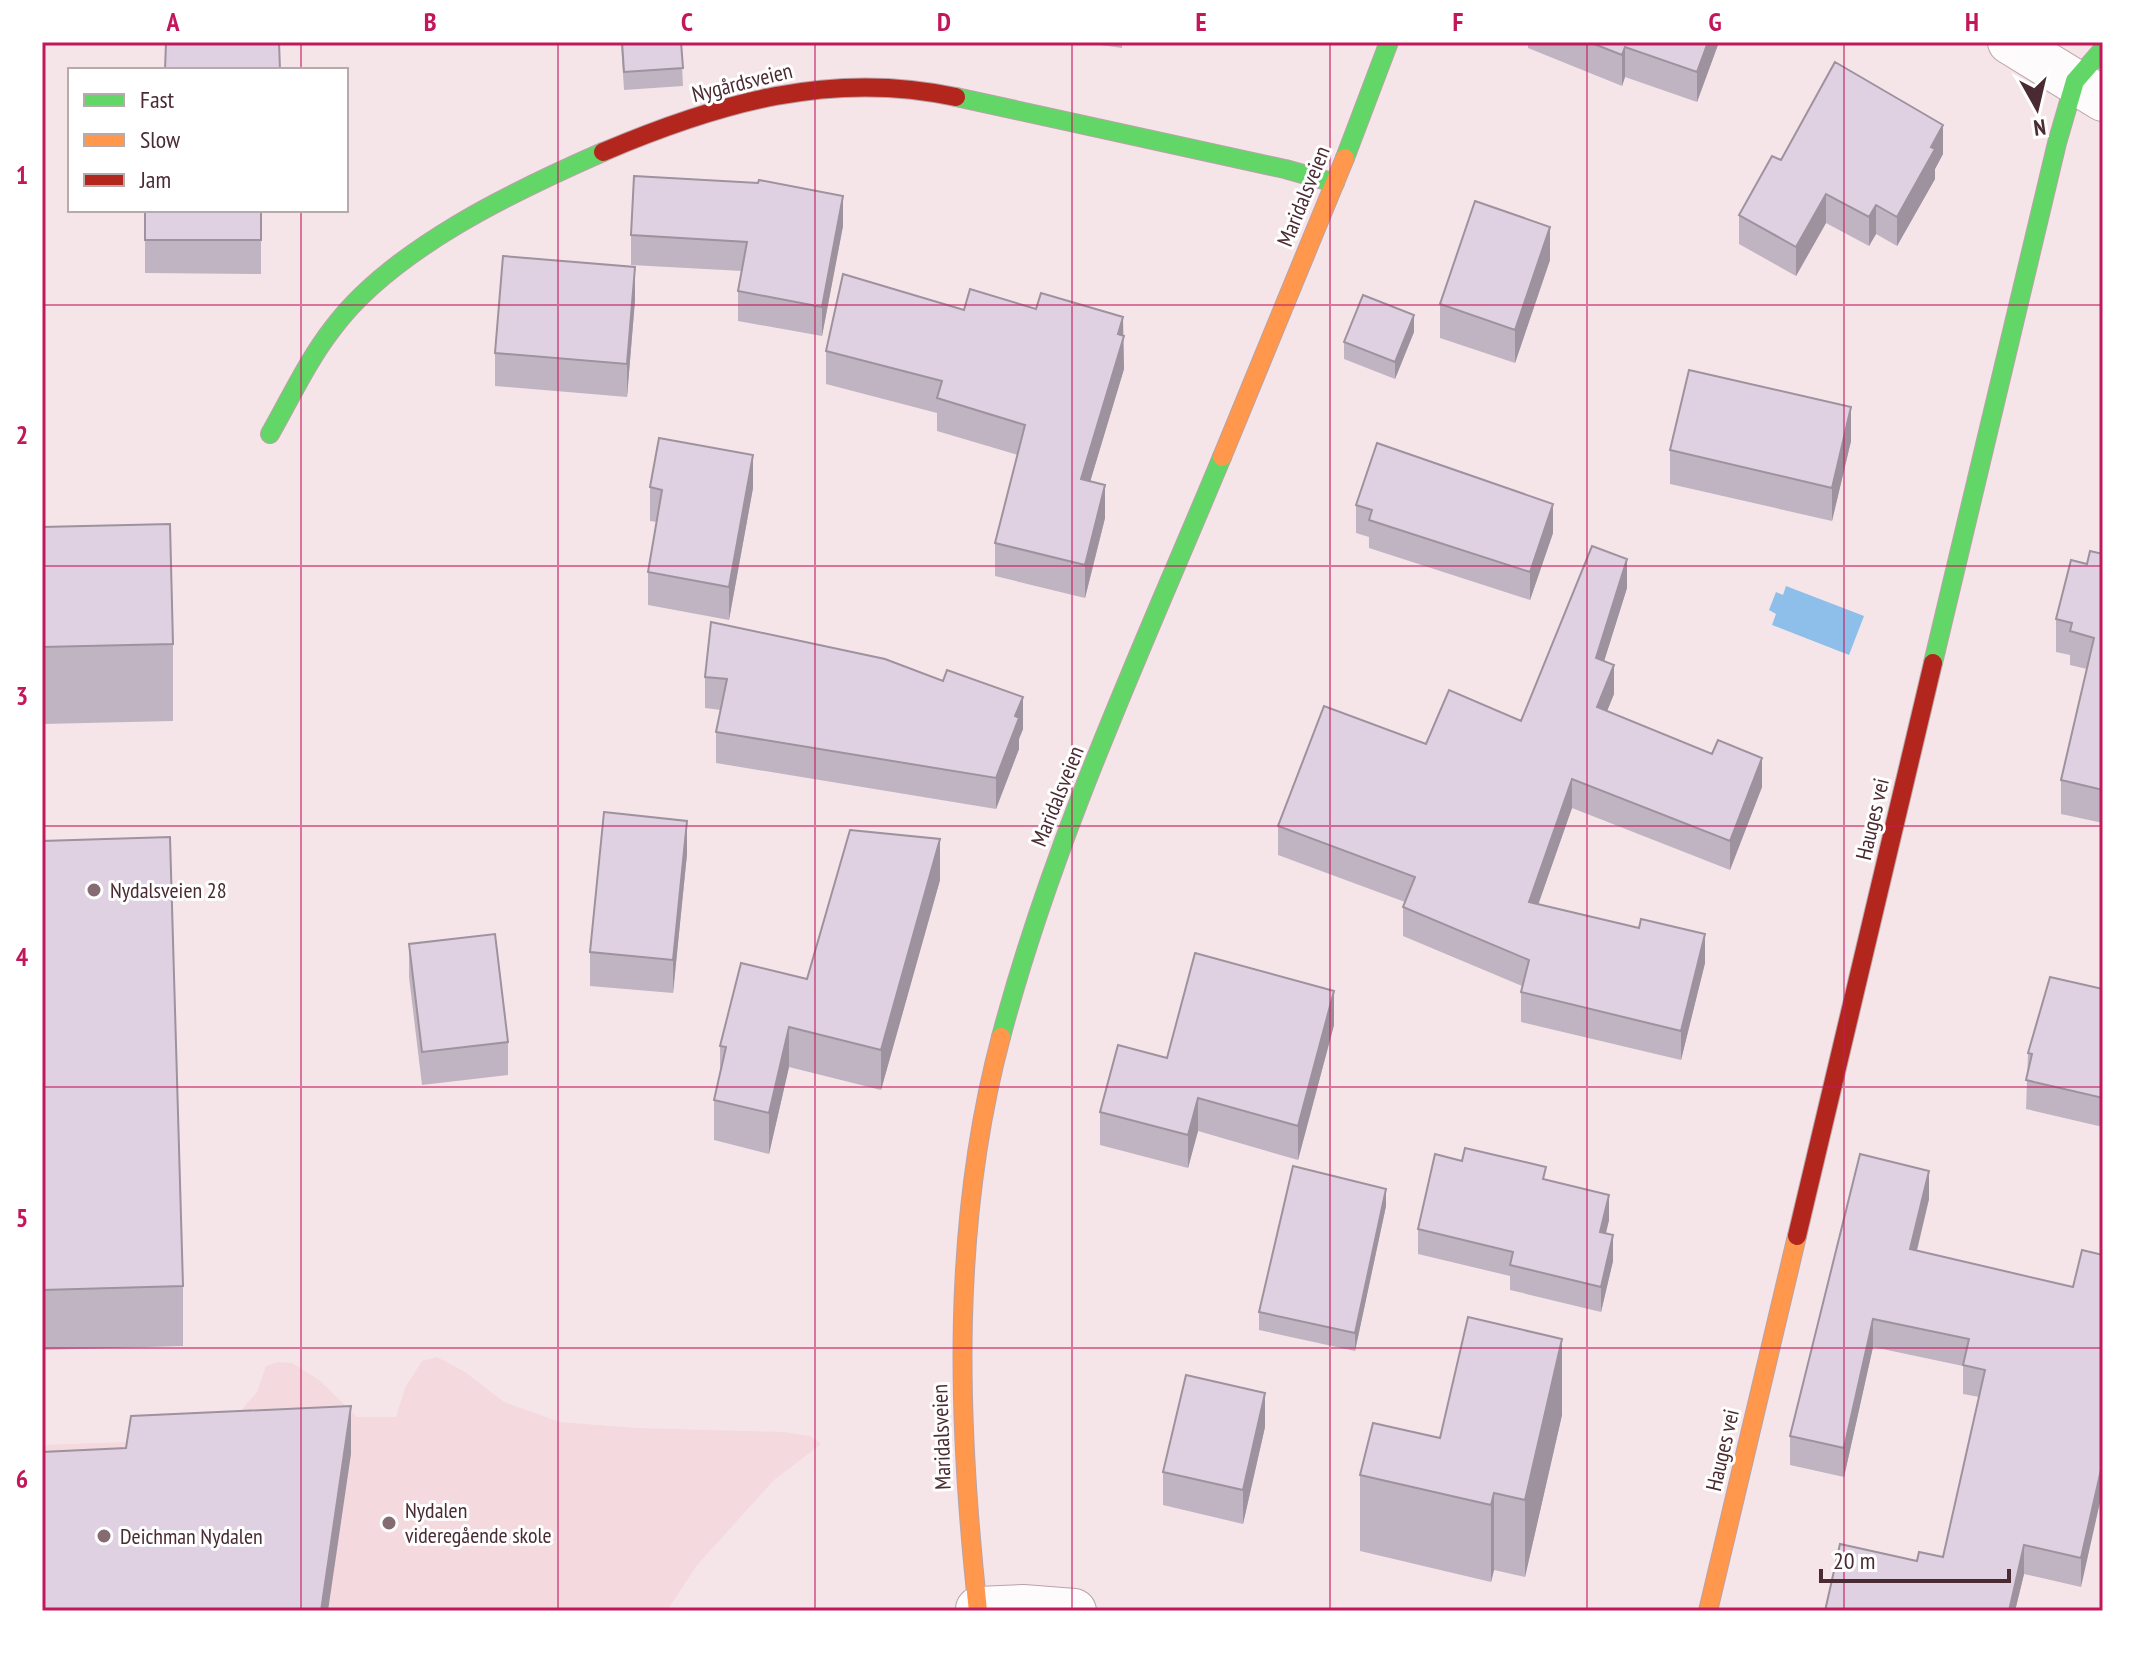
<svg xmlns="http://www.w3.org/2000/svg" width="2145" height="1653" viewBox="0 0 2145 1653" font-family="'PT Sans Narrow',sans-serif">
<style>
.built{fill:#f4d9df}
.water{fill:#8ebeea}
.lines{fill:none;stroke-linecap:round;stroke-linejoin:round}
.street-casing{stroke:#b8a3a8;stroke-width:46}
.fast-casing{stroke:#b8a3a8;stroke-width:20}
.slow-casing{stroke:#b8a3a8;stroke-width:20}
.jam-casing{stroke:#b8a3a8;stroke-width:20}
.street{stroke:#fefbfc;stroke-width:44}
.fast{stroke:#63d668;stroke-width:18}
.slow{stroke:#ff974d;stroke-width:18}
.jam{stroke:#b3261e;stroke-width:18}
.wall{fill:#c1b4c2}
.shaded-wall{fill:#9d929e}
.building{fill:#e0d1e2;stroke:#9d929e;stroke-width:2}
.grid{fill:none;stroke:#c2185b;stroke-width:2;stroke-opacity:0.55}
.poi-dot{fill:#866c72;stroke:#fff;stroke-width:3}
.labels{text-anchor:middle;stroke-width:6;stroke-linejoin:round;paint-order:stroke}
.street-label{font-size:22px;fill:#4a2b33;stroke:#fff}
.poi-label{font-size:22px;fill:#4a2b33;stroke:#fff;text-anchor:start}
.neatline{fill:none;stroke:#c2185b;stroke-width:3}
.grid-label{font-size:26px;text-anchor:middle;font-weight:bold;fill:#c2185b}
</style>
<rect width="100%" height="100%" fill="#f6e5e8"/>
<!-- built -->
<path class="built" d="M437,1357L465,1372L504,1402L560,1422L634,1428L784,1432L810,1436L821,1444L774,1480L697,1565L667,1611H42V1445L157,1441L230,1423L257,1392L266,1366L278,1362L292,1363L319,1380L357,1417H396L405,1388L422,1361Z"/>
<!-- water -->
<path class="water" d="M1786,586L1864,616L1849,655L1772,625L1776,614L1769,610L1776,592L1783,595Z"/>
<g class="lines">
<!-- street casing -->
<g class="street-casing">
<path id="street" d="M2010,42L2103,99
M978,1609L1023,1607L1074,1611"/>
</g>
<!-- fast casing -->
<g class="fast-casing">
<path id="fast" d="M956,97L1285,169L1335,183
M1345,158L1389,42
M270,434C290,399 308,360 333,328C392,249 514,191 603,152
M1933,663L2057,143L2075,81L2103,49
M1001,1037C1054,837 1143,647 1222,457"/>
</g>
<!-- slow casing -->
<g class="slow-casing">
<path id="slow" d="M1222,457L1345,158
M978,1611C957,1419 951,1225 1001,1037
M1708,1611L1797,1236"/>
</g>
<!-- jam casing -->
<g class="jam-casing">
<path id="jam" d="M603,152C718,103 831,70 956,97
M1797,1236L1933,663"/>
</g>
<!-- street -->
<use href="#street" class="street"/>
<!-- fast -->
<use href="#fast" class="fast"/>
<!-- slow -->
<use href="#slow" class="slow"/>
<!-- jam -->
<use href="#jam" class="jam"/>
</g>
<!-- wall -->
<path class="wall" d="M621,42H681L683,86L624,90Z
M1079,42H1122V48Z
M1528,42H1719L1697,102L1625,77L1622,86L1528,48Z
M1943,154L1935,169V179L1897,246L1876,234L1869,246L1826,223L1796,276L1739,244V215L1781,160Z
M145,210H261V274L145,273Z
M843,226L822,336L738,321V291L742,271L631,265V235Z
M1550,260L1515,363L1440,338V304Z
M635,300L627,397L495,386V353Z
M964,310L1123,335L1124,369L1090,482L1105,518L1085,598L995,576V543L1018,455L937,431V413L826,384V351Z
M1414,332L1395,379L1344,359V342Z
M1851,441L1832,521L1670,484V450Z
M650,487L753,488L729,620L648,605V572L657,522L650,521Z
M1356,505L1553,533L1530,600L1369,548V537L1356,533Z
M42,527L173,644V721L42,724Z
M2103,554V823L2061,814V780L2087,669L2070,665V655L2056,652V619L2087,564Z
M1627,588L1604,661L1614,694L1607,711L1762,787L1730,870L1572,808L1538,904L1705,963L1681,1060L1521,1022V992L1522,986L1403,936V907L1405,902L1278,855V826L1426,744L1521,721Z
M711,622L1023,729L1019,739V749L996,809L716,763V732L721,710L705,708V677Z
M42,841L183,1286V1346L42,1350Z
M687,854L673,993L590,986V952Z
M940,880L881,1090L789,1067L769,1154L714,1140V1100L720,1072V1046Z
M409,944L508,1042V1075L422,1085L409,977Z
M2103,989V1127L2026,1109L2028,1053Z
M1334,1025L1298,1160L1198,1131L1188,1168L1100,1145V1112L1167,1058Z
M1546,1180L1609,1220L1606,1233L1613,1261L1601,1312L1510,1290V1276L1418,1254V1229Z
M1929,1199L1917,1251L2073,1287L2082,1250L2081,1587L2024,1574L2015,1611H1825L1917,1561L1943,1557L1979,1397L1963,1394V1366L1873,1347L1844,1477L1790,1465V1436Z
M1386,1206L1355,1351L1259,1330V1312Z
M1562,1415L1525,1577L1494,1570L1491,1582L1360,1551V1475L1440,1438Z
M1265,1427L1243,1524L1163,1505V1472Z"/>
<!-- shaded-wall -->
<path class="shaded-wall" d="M1708,42H1719L1697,102V72Z
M1625,47V77L1622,86V55Z
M1943,125V154L1935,169V179L1897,246V217L1931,147Z
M1826,194V223L1796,276V247Z
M843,196V226L822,336V307Z
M1876,205V234L1869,246V217Z
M1550,227V260L1515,363V330Z
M635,267V300L627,397V364Z
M1414,315V332L1395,379V362Z
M1123,317L1124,369L1081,512V479Z
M1851,407V441L1832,521V488Z
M753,455V488L729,620V587Z
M1105,485V518L1085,598V565Z
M1553,504V533L1530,600V572Z
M1627,559V588L1596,687V658Z
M1614,665V694L1597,736V707Z
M1023,697V729L1019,739V749L996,809V778L1015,716Z
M1762,758V787L1730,870V841Z
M1572,779V808L1529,931V902Z
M687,821V854L673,993V960Z
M940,839V880L881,1090V1050Z
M1705,934V963L1681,1060V1031Z
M1334,991V1025L1298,1160V1126Z
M789,1027V1067L769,1154V1113Z
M1198,1098V1131L1188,1168V1135Z
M1929,1171V1199L1910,1278V1249Z
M1386,1189V1206L1355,1351V1333Z
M1609,1195V1220L1600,1257V1232Z
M1613,1235V1261L1601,1312V1287Z
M1873,1319V1347L1844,1477V1448Z
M1562,1339V1415L1525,1577V1500Z
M1265,1393V1427L1243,1524V1490Z
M351,1406V1454L328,1611H321Z
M2103,1461V1489L2081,1587V1558Z
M1494,1493V1570L1491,1582V1505Z
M2024,1545V1574L2015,1611H2009Z"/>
<!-- building -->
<path class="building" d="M166,42H279L280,70H165Z
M622,42H681L683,68L624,72Z
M1589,42H1708L1697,72L1625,47L1622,55Z
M1835,62L1943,125L1931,147L1935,149L1897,217L1876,205L1869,217L1826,194L1796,247L1739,215L1772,156L1781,160Z
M634,176L758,183L759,180L843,196L822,307L738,291L747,242L631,235Z
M1475,201L1550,227L1515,330L1440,304Z
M145,210H261V240H145Z
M503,256L635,267L627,364L495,353Z
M843,274L964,310L970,289L1036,309L1041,293L1123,317L1118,334L1124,336L1081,479L1105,485L1085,565L995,543L1025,425L937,398L942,381L826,351Z
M1363,295L1414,315L1395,362L1344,342Z
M1689,370L1851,407L1832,488L1670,450Z
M659,438L753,455L729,587L648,572L662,490L650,487Z
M1377,443L1553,504L1530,572L1369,520L1372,510L1356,505Z
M170,524L173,644L42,647V527Z
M1592,546L1627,559L1596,658L1614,665L1597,707L1712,754L1718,740L1762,758L1730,841L1572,779L1529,902L1639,928L1641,919L1705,934L1681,1031L1521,992L1529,960L1403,907L1415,877L1278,826L1324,706L1426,744L1449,690L1521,721Z
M2090,551L2103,554V790L2061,780L2094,638L2070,631L2072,623L2056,619L2071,560L2087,564Z
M711,622L885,659L943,681L947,670L1023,697L1015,716L1019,718L996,778L716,732L727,679L705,677Z
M604,812L687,821L673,960L590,952Z
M850,830L940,839L881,1050L789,1027L769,1113L714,1100L726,1047L720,1046L741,963L807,979Z
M170,837L183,1286L42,1290V841Z
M495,934L508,1042L422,1052L409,944Z
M1195,953L1334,991L1298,1126L1198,1098L1188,1135L1100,1112L1118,1045L1167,1058Z
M2050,977L2103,989V1098L2026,1080L2032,1054L2028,1053Z
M1465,1148L1546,1167L1543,1179L1609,1195L1600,1232L1613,1235L1601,1287L1510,1265L1513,1252L1418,1229L1435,1154L1462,1161Z
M1860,1154L1929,1171L1910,1249L2073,1287L2082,1250L2103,1255V1461L2081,1558L2024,1545L2009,1611H1825L1840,1544L1917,1561L1919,1552L1943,1557L1985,1370L1963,1365L1969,1339L1873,1319L1844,1448L1790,1436Z
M1293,1166L1386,1189L1355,1333L1259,1312Z
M1468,1317L1562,1339L1525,1500L1494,1493L1491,1505L1360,1475L1373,1423L1440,1438Z
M1186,1375L1265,1393L1243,1490L1163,1472Z
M351,1406L321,1611H42V1452L126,1448L131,1416Z"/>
<!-- grid -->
<path class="grid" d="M301,42V70M558,42V1611M815,42V1611M1072,42V1611M1330,42V1611M1587,42V1611M1844,42V1611M301,210V1611M42,305H2103M42,566H2103M42,826H2103M42,1087H2103M42,1348H2103"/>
<!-- markers -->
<g class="poi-dot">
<circle cx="94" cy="890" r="8"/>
<circle cx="389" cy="1523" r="8"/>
<circle cx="104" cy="1536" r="8"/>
</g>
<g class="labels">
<!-- street labels -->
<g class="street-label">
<text transform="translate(742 82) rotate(-14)" y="8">Nygårdsveien</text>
<text transform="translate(1303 196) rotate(-68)" y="8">Maridalsveien</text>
<text transform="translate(1057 796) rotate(-68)" y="8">Maridalsveien</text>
<text transform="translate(1872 819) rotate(-77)" y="8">Hauges vei</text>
<text transform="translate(941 1437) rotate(-92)" y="8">Maridalsveien</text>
<text transform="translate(1722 1450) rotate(-77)" y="8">Hauges vei</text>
</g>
<!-- poi labels -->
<g class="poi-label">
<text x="110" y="898">Nydalsveien 28</text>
<text x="405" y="1518">Nydalen<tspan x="405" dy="25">videregående skole</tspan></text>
<text x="120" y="1544">Deichman Nydalen</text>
</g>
</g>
<!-- border -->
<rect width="2145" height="1653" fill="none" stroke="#ffffff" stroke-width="88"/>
<!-- legend -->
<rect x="68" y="68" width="280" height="144" fill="#ffffff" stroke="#b7aaad" stroke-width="2"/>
<rect x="84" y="94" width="40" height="12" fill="#63d668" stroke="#b7aaad" stroke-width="2"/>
<text x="140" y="108" font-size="24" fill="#4a2b33">Fast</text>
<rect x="84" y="134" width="40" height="12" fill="#ff974d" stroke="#b7aaad" stroke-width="2"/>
<text x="140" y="148" font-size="24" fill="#4a2b33">Slow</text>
<rect x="84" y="174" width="40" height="12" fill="#b3261e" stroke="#b7aaad" stroke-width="2"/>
<text x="140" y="188" font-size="24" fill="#4a2b33">Jam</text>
<!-- north arrow -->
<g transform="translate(2037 108) rotate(172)" stroke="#ffffff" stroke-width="6" paint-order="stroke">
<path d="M0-6L14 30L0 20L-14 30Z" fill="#4a2b33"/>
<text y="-12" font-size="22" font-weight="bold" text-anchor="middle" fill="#4a2b33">N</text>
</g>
<!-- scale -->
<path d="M1821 1569v12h188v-12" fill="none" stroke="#4a2b33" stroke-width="4"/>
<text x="1833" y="1569" font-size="24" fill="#4a2b33" stroke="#ffffff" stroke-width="6" paint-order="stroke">20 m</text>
<rect x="44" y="44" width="2057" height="1565" class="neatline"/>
<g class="grid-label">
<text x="173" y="31">A</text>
<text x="430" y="31">B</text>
<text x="687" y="31">C</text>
<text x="944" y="31">D</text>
<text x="1201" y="31">E</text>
<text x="1458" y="31">F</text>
<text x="1715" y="31">G</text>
<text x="1972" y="31">H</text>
<text x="22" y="184">1</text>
<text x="22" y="444">2</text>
<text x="22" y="705">3</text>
<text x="22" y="966">4</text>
<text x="22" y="1227">5</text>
<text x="22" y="1488">6</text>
</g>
</svg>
